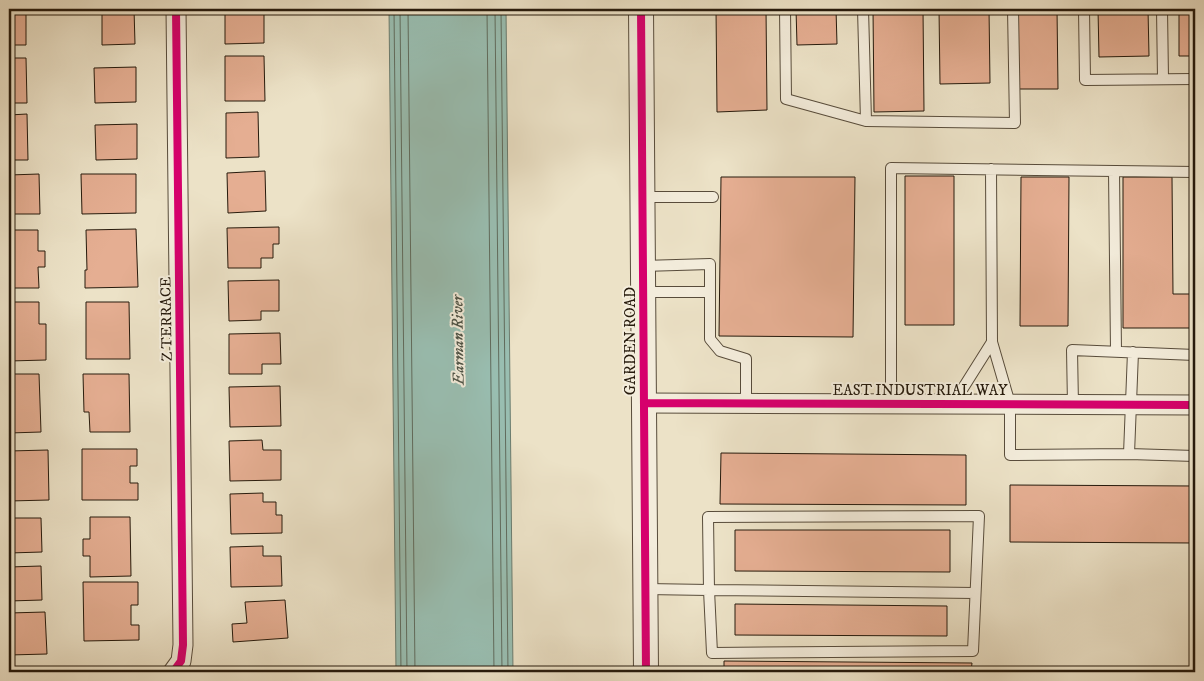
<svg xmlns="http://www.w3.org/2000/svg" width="1204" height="681" viewBox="0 0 1204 681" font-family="'IM FELL DW Pica',serif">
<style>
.water{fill:#99beb1;stroke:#6b7c6f}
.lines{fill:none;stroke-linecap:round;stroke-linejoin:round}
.shore{stroke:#606c5e;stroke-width:1}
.building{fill:#e5ae92;stroke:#261a0c}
.service-casing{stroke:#584c3b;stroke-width:12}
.minor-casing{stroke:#584c3b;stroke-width:21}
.tertiary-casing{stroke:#584c3b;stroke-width:26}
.service{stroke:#f3ecdb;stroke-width:10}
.minor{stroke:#f3ecdb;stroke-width:19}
.tertiary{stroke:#f3ecdb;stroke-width:24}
.cycleway-casing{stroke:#f3ecdb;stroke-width:11}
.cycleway{stroke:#d6006c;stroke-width:8}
.labels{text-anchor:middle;stroke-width:4;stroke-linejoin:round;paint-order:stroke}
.street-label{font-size:15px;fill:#261a0c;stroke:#f3ecdb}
.water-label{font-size:16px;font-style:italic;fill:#4e5346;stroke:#f3ecdb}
</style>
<rect width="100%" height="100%" fill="#ece2c7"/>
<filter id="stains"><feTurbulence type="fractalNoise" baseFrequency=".004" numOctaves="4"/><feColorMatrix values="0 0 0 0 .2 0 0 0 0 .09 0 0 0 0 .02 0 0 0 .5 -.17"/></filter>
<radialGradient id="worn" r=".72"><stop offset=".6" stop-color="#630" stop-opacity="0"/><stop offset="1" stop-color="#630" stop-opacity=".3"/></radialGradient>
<!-- water -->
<path class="water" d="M389,9H506L513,672H396Z"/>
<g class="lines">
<!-- shore -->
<path class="shore" d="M394,9L401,672
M400,9L407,672
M408,9L415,672
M487,9L494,672
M495,9L502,672
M501,9L508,672"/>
</g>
<!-- building -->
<path class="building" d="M9,9H26V45H9Z
M102,9H134L135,44L102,45Z
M225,9H264V43L225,44Z
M716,9H766L767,110L717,112Z
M796,9H836L837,44L797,45Z
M873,9H923L924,111L874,112Z
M939,9H989L990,83L940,84Z
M1017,9H1057L1058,89H1018Z
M1098,9H1148L1149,56L1099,57Z
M1179,9H1195V56H1179Z
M225,56H264L265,101H225Z
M9,58H26L27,103H9Z
M136,67V102L95,103L94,68Z
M258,112L259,157L226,158V113Z
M27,114L28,160H9V115Z
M137,124V159L96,160L95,125Z
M265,171L266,211L228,213L227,173Z
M39,174L40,214H9V175Z
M81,174H136V213L82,214Z
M905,176H954V325H905Z
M721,177H855L853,337L719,336Z
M1021,177H1069L1068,326H1020Z
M1123,177H1172L1173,294H1195V328H1123Z
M279,227V244H273V258H261V268H228L227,228Z
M136,229L138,287L85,288V270H87L86,230Z
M9,230H38V251H45V267H38L39,288H9Z
M279,280V311H261V320L229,321L228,281Z
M9,302H39V324H46V360L9,361Z
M86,302H129L130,359H86Z
M280,333L281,364H262V374H229V334Z
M9,374H39L41,432L9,433Z
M83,374H129L130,432H90L89,412H84Z
M280,386L281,426L230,427L229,387Z
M262,440L263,450H281V480L230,481L229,441Z
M82,449H137V466H130V483H138V500H82Z
M48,450L49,500L9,501V451Z
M721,453L966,455V505L720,504Z
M1010,485L1195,486V543L1010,542Z
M263,493V502H276V515H282V533L231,534L230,494Z
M90,517H130L131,576L90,577V556H83V539H90Z
M9,518H41L42,552L9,553Z
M735,530H950V572L735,571Z
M263,546V556H281L282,586L231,587L230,547Z
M41,566L42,600L9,601V567Z
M83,582H138V605H131V625H139V640L84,641Z
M285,600L288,638L233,642L232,624L247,623L245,602Z
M735,604L947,606V636L735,635Z
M45,612L47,654L9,655V613Z
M724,661L972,663L971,672H724Z"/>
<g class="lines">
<!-- service casing -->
<g class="service-casing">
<path id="service" d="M785,9L786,99L866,121L1015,123L1013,9
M863,9L866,121
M1084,9L1085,80L1195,79
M1162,9L1163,79
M991,169L992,342L1010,404V455L1129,454L1195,456
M1114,171L1116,351
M642,197H713
M643,266L710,264V339L720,351L746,359V403
M643,292H710
M891,404V168L1195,172
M953,404L992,342
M1073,405L1072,350L1195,355
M1129,454L1133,352
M646,589L709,590L712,653L973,651L979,516L708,517L709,590L975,593"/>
</g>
<!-- minor casing -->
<g class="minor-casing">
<path id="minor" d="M644,403L1195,405
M173,672L181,661L183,645L176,9"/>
</g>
<!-- tertiary casing -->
<g class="tertiary-casing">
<path id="tertiary" d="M641,9L646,672"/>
</g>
<!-- service -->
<use href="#service" class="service"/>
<!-- minor -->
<use href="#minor" class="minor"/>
<!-- tertiary -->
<use href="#tertiary" class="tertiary"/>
<!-- cycleway casing -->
<g class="cycleway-casing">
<path id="cycleway" d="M641,9L646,672
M644,403L1195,405
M173,672L181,661L183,645L176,9"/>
</g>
<!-- cycleway -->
<use href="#cycleway" class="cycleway"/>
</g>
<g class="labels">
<!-- street labels -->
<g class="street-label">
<text transform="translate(166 319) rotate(-91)" y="5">Z TERRACE</text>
<text transform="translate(630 341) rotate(-90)" y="5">GARDEN ROAD</text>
<text x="920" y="395">EAST INDUSTRIAL WAY</text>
</g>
<!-- water labels -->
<g class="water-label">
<text transform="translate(457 340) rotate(-91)" y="6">Earman River</text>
</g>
</g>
<!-- margin -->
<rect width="1204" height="681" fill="none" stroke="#ece2c7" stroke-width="30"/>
<rect x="10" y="10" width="1184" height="661" fill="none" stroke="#261a0c" stroke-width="2.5"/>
<rect x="15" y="15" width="1174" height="651" fill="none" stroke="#261a0c"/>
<rect width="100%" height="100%" filter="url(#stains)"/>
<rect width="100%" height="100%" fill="url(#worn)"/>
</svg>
